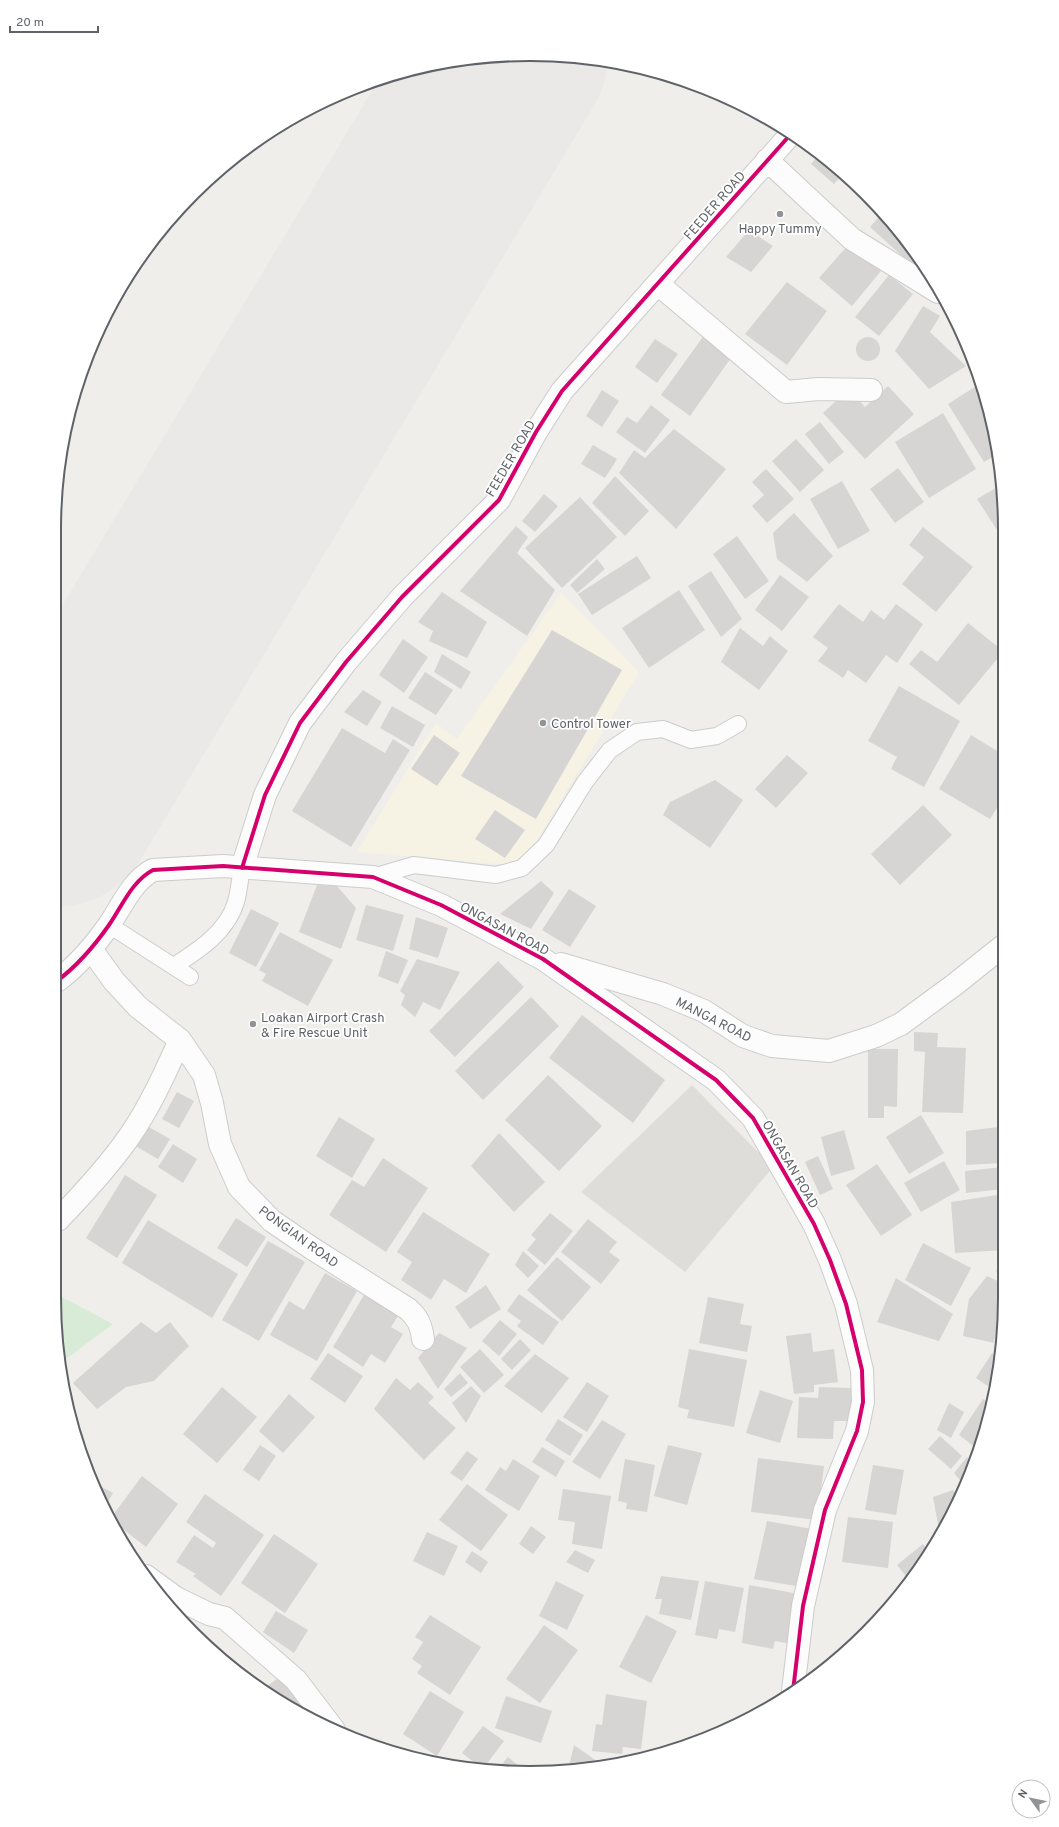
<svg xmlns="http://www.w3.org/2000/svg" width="1059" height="1827" viewBox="0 0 1059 1827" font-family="Overpass,sans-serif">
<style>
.commercial{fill:#f7f3e4}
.industrial{fill:#dfddda}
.green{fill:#d8ebd6}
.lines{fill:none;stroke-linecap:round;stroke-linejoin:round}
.runway{stroke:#eae9e7;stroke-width:198}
.building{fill:#d6d5d3}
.service-casing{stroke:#cbcccc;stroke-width:18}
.minor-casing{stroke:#cbcccc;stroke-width:24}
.service{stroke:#fdfcfc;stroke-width:16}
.minor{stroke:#fdfcfc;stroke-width:22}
.cycleway-casing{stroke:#fff;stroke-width:6}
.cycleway{stroke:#d6006c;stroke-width:4}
.poi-dot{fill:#919496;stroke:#fff;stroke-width:1.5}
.labels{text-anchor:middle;stroke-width:3.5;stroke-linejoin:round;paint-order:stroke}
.street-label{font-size:13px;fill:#5f6368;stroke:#fff}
.poi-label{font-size:13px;fill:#5f6368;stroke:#fff;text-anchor:start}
.rim{fill:none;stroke:#5f6368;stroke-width:2}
</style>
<rect width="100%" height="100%" fill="#efeeea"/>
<!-- commercial -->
<path class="commercial" d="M561,593L639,672L521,866L357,852L436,723L457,739Z"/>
<!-- industrial -->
<path class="industrial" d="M692,1085L773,1167L685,1272L581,1192Z"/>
<!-- green -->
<path class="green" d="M58,1295L113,1324L59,1364L58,1360Z"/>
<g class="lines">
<!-- runway -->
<path class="runway" d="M56,808L509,55"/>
</g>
<!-- building -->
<path class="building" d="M818,156L842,175L834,184L811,164Z
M882,213L925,266L926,267L921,273L870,227Z
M749,230L773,246L751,272L726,257Z
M849,244L881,271L852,306L819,278Z
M889,275L913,294L879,336L855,317Z
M787,282L827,311L787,365L745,334Z
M923,306L940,316L930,332L966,366L929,389L895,351Z
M705,334L733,355L690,416L661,395Z
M856 349a12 12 0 1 1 24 0a12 12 0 1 1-24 0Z
M655,339L678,354L657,383L635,367Z
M981,383L998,454L984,462L948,404Z
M888,386L914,414L865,459L823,413L849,389L865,407Z
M602,390L619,401L602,427L586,416Z
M651,405L670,420L645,453L616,432L627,417L637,423Z
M943,413L976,469L929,498L895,442Z
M820,422L844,452L829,464L805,434Z
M674,429L726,469L676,529L619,473L634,450L645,458Z
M796,439L824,470L800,492L772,461Z
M593,445L617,459L605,478L581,464Z
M898,468L924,502L895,523L870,489Z
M766,469L794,499L767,523L752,506L764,495L752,482Z
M615,476L649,511L625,536L592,503Z
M842,481L870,531L838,549L810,499Z
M1001,485V536L977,499Z
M544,494L558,506L535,532L522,521Z
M580,497L617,537L562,588L525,548Z
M794,513L833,556L807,582L777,559L773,533Z
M516,526L528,537L517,553L555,590L527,636L460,591Z
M923,527L973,567L936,612L902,584L924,557L909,545Z
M737,536L769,581L745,599L713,554Z
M637,556L651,578L592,615L578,594Z
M597,559L605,569L577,593L570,585Z
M711,571L742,619L721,637L688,586Z
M780,575L809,597L782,631L755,610Z
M679,590L705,630L649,668L622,628Z
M442,592L487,622L467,658L429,641L433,631L418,622Z
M839,604L863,622L871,610L884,620L896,604L923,624L897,663L886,655L866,683L848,670L843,678L818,661L828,648L813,637Z
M968,623L1002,650V653L959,705L909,664L921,650L937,662Z
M740,628L763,646L770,636L788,651L759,690L721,662Z
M552,630L622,670L536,819L461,776Z
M403,639L428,657L404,693L379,675Z
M442,654L471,672L461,689L434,672Z
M425,672L453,690L436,715L408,698Z
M899,686L960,721L924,787L891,769L897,757L868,741Z
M363,690L382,702L367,726L344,712Z
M392,706L425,725L413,747L380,728Z
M342,728L385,753L393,739L410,750L351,847L292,811Z
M434,735L460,753L437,786L411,769Z
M971,735L1002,754V800L990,819L939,789Z
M787,755L808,773L776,808L755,789Z
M715,780L743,800L710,848L663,815L670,802Z
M923,805L952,835L900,885L871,854Z
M495,810L525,830L505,858L475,839Z
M541,881L554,893L531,929L500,914Z
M317,885L337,886L356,908L341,949L299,932Z
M569,889L596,906L570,947L542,930Z
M366,905L404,915L393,951L356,940Z
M251,909L279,923L256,967L229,953Z
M416,917L448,928L438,958L409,949Z
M280,932L333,960L308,1006L262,981L266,974L259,970Z
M386,951L408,960L398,984L378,976Z
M417,959L460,972L440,1010L423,1002L415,1017L401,1005L405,995L400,991Z
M498,961L524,987L455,1057L429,1031Z
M531,997L559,1026L483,1100L455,1071Z
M582,1015L665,1080L633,1123L549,1058Z
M914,1032L938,1033L937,1047L966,1048L963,1113L922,1112L925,1052L914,1051Z
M868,1049H898L897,1107L884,1106V1118H868Z
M548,1075L602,1126L559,1171L505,1120Z
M177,1092L194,1101L179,1128L162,1119Z
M921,1115L944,1153L909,1174L886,1137Z
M339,1117L375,1139L352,1178L316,1156Z
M149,1127L170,1139L158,1159L137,1147Z
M998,1127L1002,1163L966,1165V1131Z
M844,1130L855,1169L831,1176L821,1137Z
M499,1133L545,1182L514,1212L471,1166Z
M173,1144L197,1159L183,1183L158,1167Z
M818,1156L833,1189L820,1195L805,1162Z
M383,1158L428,1188L386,1252L329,1215L352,1180L364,1187Z
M944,1161L960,1190L921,1212L904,1183Z
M877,1164L912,1215L881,1236L846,1185Z
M1003,1167L1004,1189L966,1193L965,1171Z
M125,1175L157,1195L117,1258L86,1238Z
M1004,1194V1250L955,1253L951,1202Z
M423,1212L490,1254L466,1293L444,1279L431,1300L401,1280L412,1262L397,1252Z
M550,1213L573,1231L545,1265L527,1250L536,1239L531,1235Z
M236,1218L266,1237L247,1267L217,1248Z
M588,1219L617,1242L609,1252L620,1260L601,1284L561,1252Z
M148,1220L238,1274L212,1318L122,1263Z
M268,1241L305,1262L259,1341L222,1320Z
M923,1243L971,1268L951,1306L905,1280Z
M523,1251L539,1266L528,1278L515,1265Z
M557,1257L591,1287L562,1321L527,1290Z
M1004,1262V1278L996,1271Z
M325,1273L357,1291L317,1361L270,1335L289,1301L304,1310Z
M987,1276L1002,1283L994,1343L963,1336L969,1299Z
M896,1278L953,1314L939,1341L877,1322Z
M486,1285L501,1309L470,1329L455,1307Z
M367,1290L401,1311L391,1327L403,1334L385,1363L371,1354L363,1367L333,1347Z
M519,1294L559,1322L543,1345L517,1326L521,1321L507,1311Z
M708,1297L744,1304L740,1324L752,1326L747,1352L699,1343Z
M500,1320L517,1334L499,1356L482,1341Z
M141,1322L156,1333L170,1322L189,1346L154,1381L126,1387L97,1409L73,1383Z
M439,1333L467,1348L438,1389L418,1358Z
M811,1333L813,1352L834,1349L838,1382L814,1385V1392L794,1394L786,1336Z
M520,1339L531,1350L512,1370L501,1359Z
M480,1349L504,1375L484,1393L460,1367Z
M689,1349L747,1360L734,1427L687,1418L689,1410L678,1407Z
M328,1353L363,1376L345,1403L310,1379Z
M992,1353L998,1358L992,1389L976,1378Z
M535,1354L569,1378L542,1413L504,1386Z
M460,1373L468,1383L451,1397L444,1389Z
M396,1378L410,1390L418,1382L434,1397L428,1403L456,1428L424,1460L374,1409Z
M587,1382L609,1396L587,1432L563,1417Z
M471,1386L481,1396L466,1423L452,1403Z
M222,1387L257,1417L217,1463L183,1434Z
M819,1387L852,1388L850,1421H834L833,1439L797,1438L799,1397L818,1398Z
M760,1390L793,1401L780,1443L746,1433Z
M289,1394L315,1417L283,1453L259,1431Z
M983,1399L989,1403L980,1451L959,1435Z
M949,1403L964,1412L951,1438L937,1430Z
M558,1419L583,1435L570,1456L545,1440Z
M602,1420L626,1434L600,1479L572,1462Z
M940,1436L962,1456L951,1469L928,1449Z
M260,1445L276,1456L259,1481L243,1470Z
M668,1445L702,1453L687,1505L654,1496Z
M542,1447L565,1461L556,1477L532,1462Z
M467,1451L478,1459L462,1481L450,1473Z
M967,1457L973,1465L964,1485L954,1473Z
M758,1458L824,1466L817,1520L751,1512Z
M513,1459L540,1476L519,1511L485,1490L500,1467L506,1471Z
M625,1459L655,1465L647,1512L626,1509L627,1503L618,1501Z
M873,1465L904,1470L896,1515L865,1510Z
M142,1476L178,1504L146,1547L110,1519Z
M94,1483L113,1493L104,1509L93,1484Z
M467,1484L508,1515L481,1551L439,1520Z
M563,1489L611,1496L602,1549L572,1544L575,1522L558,1520Z
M953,1490L959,1497L943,1532L940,1535L933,1497Z
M205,1494L264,1535L221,1596L193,1576L196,1574L176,1562L194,1535L213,1548L216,1543L186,1522Z
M848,1517L893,1522L888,1568L842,1562Z
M767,1521L812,1529L802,1587L754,1579Z
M531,1526L546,1537L533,1554L519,1544Z
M427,1532L458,1546L444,1576L413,1561Z
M274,1534L318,1564L285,1613L241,1583Z
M923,1544L929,1552L909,1580L897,1565Z
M575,1550L595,1560L588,1573L566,1562Z
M472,1551L488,1562L481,1573L465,1562Z
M661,1576L699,1581L691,1620L659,1614L662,1599H655Z
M556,1581L584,1595L567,1630L539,1616Z
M705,1581L744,1588L735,1632L719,1629L717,1639L695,1635Z
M749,1585L799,1594L791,1644L775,1641L773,1649L742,1643Z
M276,1611L308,1630L294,1653L263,1632Z
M876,1614L883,1615L875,1623Z
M430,1615L481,1647L450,1695L417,1673L422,1666L412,1659L423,1642L415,1637Z
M646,1615L677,1631L651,1683L619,1667Z
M544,1625L578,1650L540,1703L506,1679Z
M281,1676L307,1712L304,1715L262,1690Z
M430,1691L464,1712L437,1756L403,1734Z
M606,1694L647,1701L641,1749L623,1747L622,1754L592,1751L596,1724L602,1725Z
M506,1696L552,1711L541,1743L495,1728Z
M483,1726L504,1741L483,1769L462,1753Z
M574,1745L604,1766L568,1771Z
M508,1757L525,1771L497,1770Z"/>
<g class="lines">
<!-- service casing -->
<g class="service-casing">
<path id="service" d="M373,877L414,865L496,875L522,868L546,845L585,782L610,750L637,732L663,729L691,740L717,736L738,724
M109,925L190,977
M174,966C199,950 227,932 236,902C239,891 240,879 242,868"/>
</g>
<!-- minor casing -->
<g class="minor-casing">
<path id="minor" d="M767,160L852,239L938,292
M658,284L786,392L818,389L871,390
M242,868L265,795L300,723L346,662L402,597L499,500L536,432L562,391L790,135
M91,949L114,981L138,1007L180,1040L204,1075L212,1103L220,1144L239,1187L272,1221L313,1249L408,1309C418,1318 421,1325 423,1339
M561,964L663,994L704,1011L743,1036L772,1046L829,1051L876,1036L901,1024L954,985L1003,946
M57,981C77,966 95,945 109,925C122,906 132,881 153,870L223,866L373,877L441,905L543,959L716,1080L753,1118L814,1224L830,1260L846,1304L862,1370L863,1402L857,1431L825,1510L803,1606L793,1691
M58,1220C83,1194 108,1167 129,1137C150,1107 165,1073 180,1040
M146,1576L176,1598L209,1614L225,1618L296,1680L334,1730"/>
</g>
<!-- service -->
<use href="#service" class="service"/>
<!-- minor -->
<use href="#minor" class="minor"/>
<!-- cycleway casing -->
<g class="cycleway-casing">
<path id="cycleway" d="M242,868L265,795L300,723L346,662L402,597L499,500L536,432L562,391L790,135
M57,981C77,966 95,945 109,925C122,906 132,881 153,870L223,866L373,877L441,905L543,959L716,1080L753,1118L814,1224L830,1260L846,1304L862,1370L863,1402L857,1431L825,1510L803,1606L793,1691"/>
</g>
<!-- cycleway -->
<use href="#cycleway" class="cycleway"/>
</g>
<!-- markers -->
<g class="poi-dot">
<circle cx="780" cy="214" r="4"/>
<circle cx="543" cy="723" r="4"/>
<circle cx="253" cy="1024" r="4"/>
</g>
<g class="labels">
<!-- street labels -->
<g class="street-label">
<text transform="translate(714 205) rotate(-49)" y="5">FEEDER ROAD</text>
<text transform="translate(510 458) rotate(-60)" y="5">FEEDER ROAD</text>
<text transform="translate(505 928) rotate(28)" y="5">ONGASAN ROAD</text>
<text transform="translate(714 1019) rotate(27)" y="5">MANGA ROAD</text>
<text transform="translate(791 1164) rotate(60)" y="5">ONGASAN ROAD</text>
<text transform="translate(299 1236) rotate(36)" y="5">PONGIAN ROAD</text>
</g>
<!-- poi labels -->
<g class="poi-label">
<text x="780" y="233" text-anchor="middle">Happy Tummy</text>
<text x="551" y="728">Control Tower</text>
<text x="261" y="1022">Loakan Airport Crash<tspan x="261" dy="15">&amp; Fire Rescue Unit</tspan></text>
</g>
</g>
<!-- crop -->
<path d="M0 0H1059V1827H0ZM529 61H530A468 468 0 0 1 998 529V1298A468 468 0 0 1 530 1766H529A468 468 0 0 1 61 1298V529A468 468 0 0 1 529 61Z" fill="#fff" fill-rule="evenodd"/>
<path class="rim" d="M529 61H530A468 468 0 0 1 998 529V1298A468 468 0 0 1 530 1766H529A468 468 0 0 1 61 1298V529A468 468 0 0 1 529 61Z"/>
<!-- north arrow -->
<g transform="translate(1031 1799) rotate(303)"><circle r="19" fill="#ffffff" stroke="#bfc1c3"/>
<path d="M0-3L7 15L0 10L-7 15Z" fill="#919496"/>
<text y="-6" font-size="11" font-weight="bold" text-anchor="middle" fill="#5f6368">N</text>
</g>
<!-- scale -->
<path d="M10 26v6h88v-6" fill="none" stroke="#5f6368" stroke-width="2"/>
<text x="16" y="26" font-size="12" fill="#5f6368" stroke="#ffffff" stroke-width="3" paint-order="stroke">20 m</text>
</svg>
